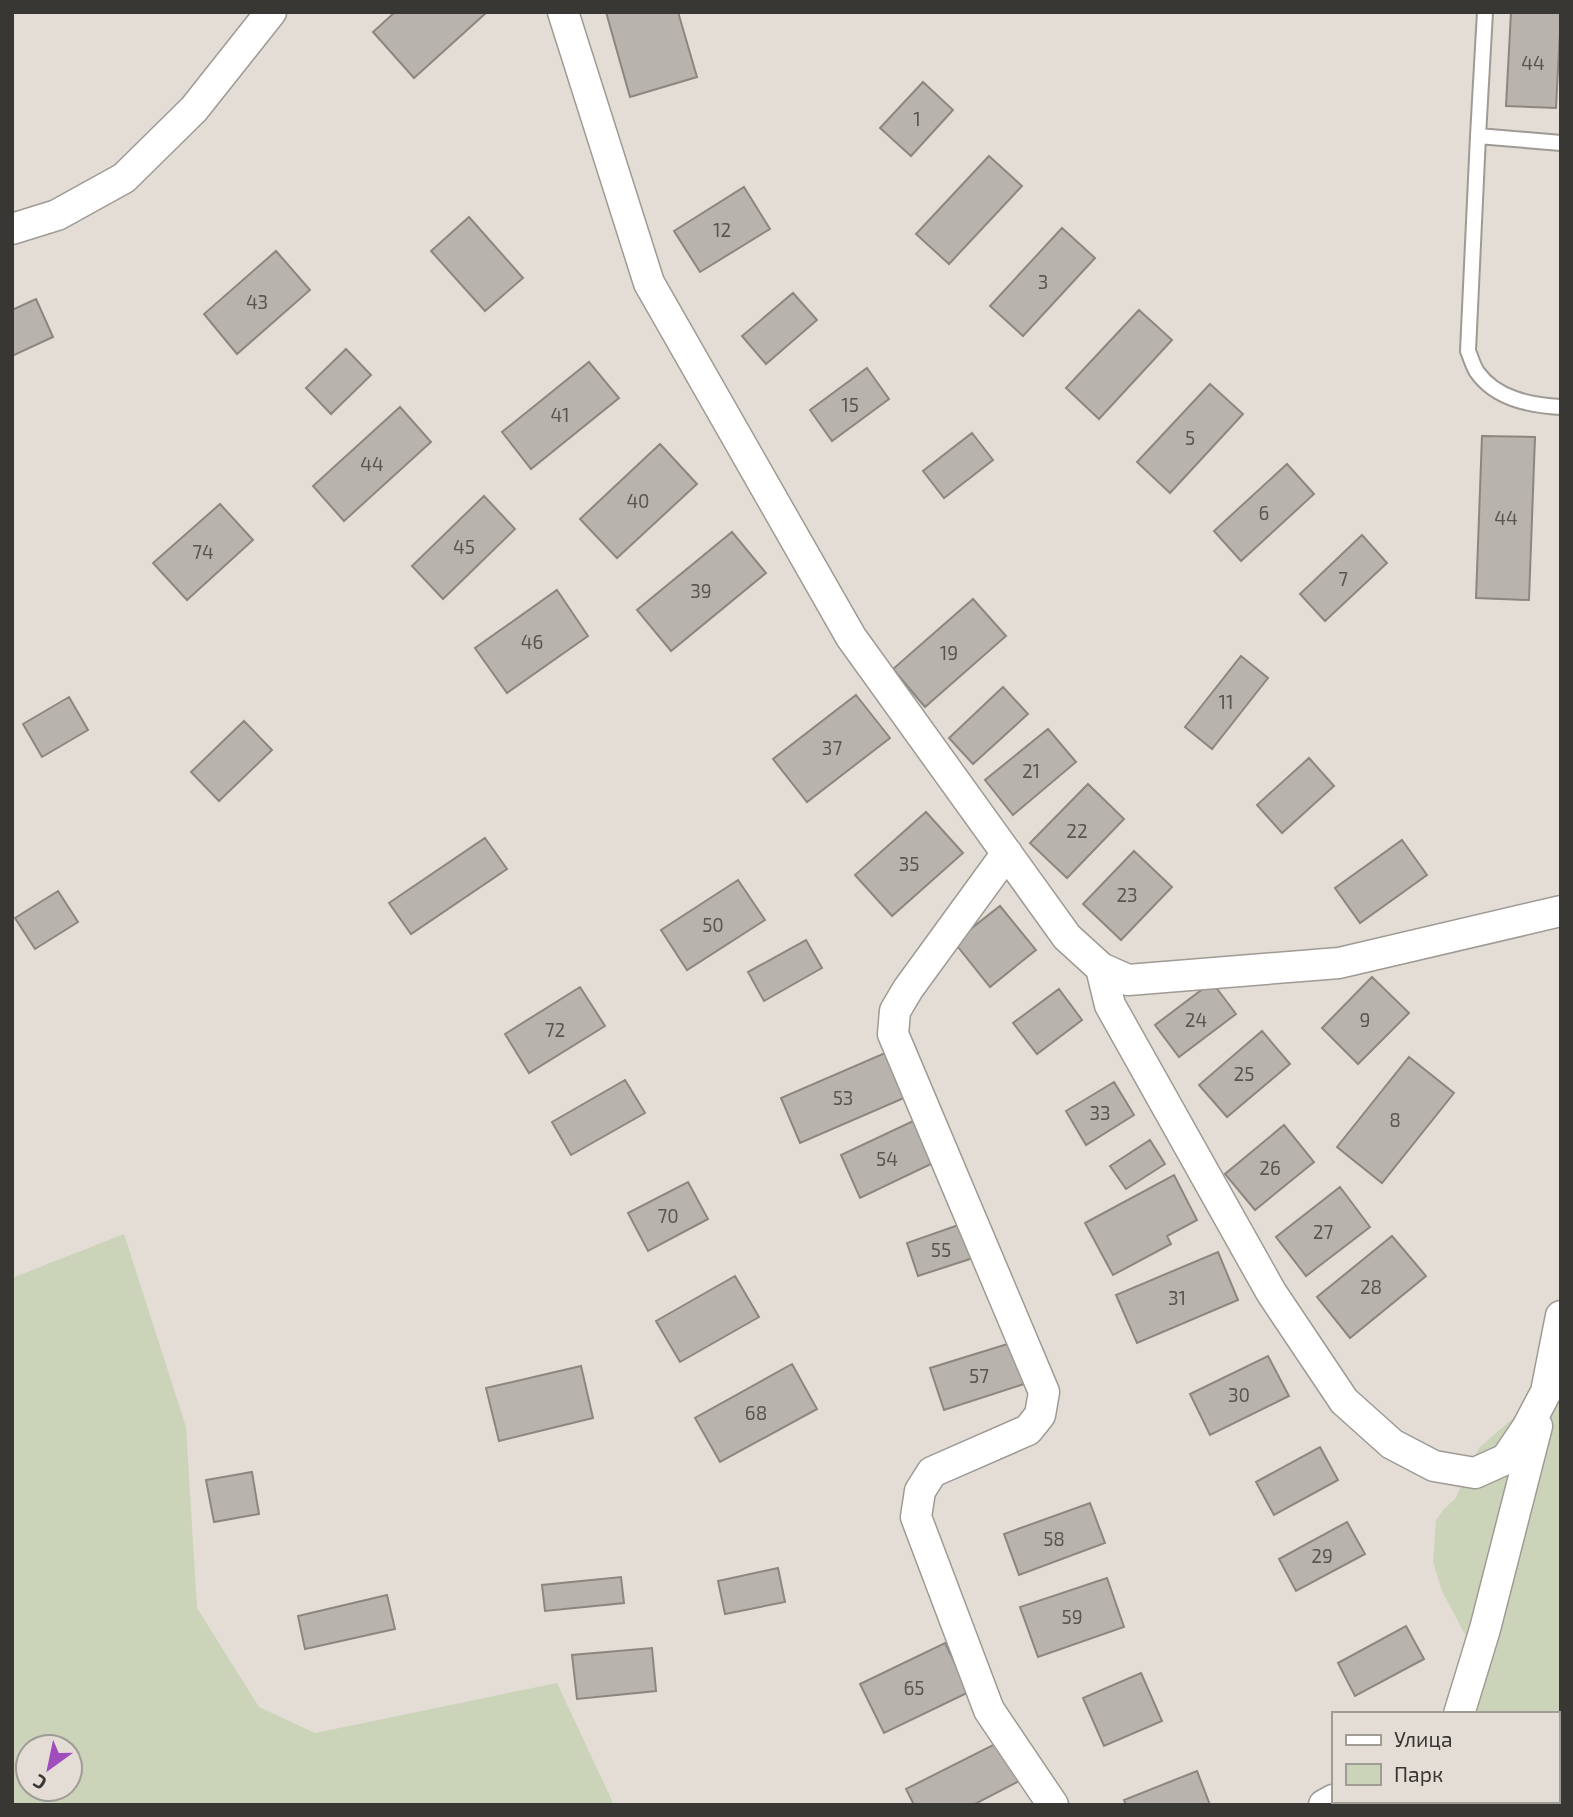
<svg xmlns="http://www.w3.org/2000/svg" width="1573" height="1817" viewBox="0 0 1573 1817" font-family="'Exo 2',sans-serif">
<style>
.green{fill:#cbd4b9;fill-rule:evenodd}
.building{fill:#b9b3ad;stroke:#8c8680;stroke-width:2}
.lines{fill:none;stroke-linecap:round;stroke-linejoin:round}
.service-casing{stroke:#9f9a94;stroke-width:18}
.minor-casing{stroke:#9f9a94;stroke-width:33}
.service{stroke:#fff;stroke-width:14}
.minor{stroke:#fff;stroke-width:30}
.labels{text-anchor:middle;stroke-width:6;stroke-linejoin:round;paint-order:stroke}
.number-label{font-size:19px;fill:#595652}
</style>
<rect width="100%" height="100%" fill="#e3ddd6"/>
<!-- green -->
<path class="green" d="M124,1234L186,1427L197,1608L259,1707L315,1733L557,1683L614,1805H12V1278ZM28,1747H70V1789H28Z
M1561,1376V1805H1335L1340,1801H1557V1714H1454L1468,1650L1466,1636L1442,1591L1433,1562L1436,1520L1444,1509L1455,1499L1479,1448Z"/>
<!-- building -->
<path class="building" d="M395,12H487L414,78L373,32Z
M606,12H678L697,77L630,97Z
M1511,12H1561L1556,108L1506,106Z
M923,82L953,110L911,156L880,128Z
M989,156L1022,186L949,264L916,234Z
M744,187L770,229L700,272L674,231Z
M469,217L523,278L485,311L431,251Z
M1062,228L1095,258L1023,336L990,306Z
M276,251L310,290L237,354L204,314Z
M793,293L817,320L766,364L742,336Z
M36,299L53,337L12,356V310Z
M1139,310L1172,340L1099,419L1066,388Z
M346,349L371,375L331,414L306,388Z
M589,362L619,398L531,469L502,432Z
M867,368L889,399L832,441L810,410Z
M1210,384L1243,414L1170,493L1137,462Z
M400,407L431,442L344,521L313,486Z
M972,433L993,460L944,498L923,471Z
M1482,436L1535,437L1529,600L1476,598Z
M660,444L697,484L617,558L580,519Z
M1287,464L1314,494L1241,561L1214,531Z
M484,496L515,529L443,599L412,566Z
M220,504L253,540L187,600L153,563Z
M732,532L766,573L671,651L637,610Z
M1362,535L1387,563L1325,621L1300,594Z
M557,590L588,636L507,693L475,648Z
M973,599L1006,636L925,707L893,669Z
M1241,656L1268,678L1212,749L1185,727Z
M1003,687L1028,714L973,764L949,738Z
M856,695L890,738L807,802L773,759Z
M69,697L88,730L42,757L23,724Z
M244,721L272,750L219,801L191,772Z
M1048,729L1076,762L1013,815L985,780Z
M1309,758L1334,786L1282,833L1257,805Z
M1088,784L1124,819L1067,878L1030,843Z
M926,812L963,853L892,916L855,875Z
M485,838L507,869L411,934L389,903Z
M1402,840L1427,875L1360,923L1335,888Z
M1134,851L1172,887L1121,940L1083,904Z
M738,880L765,920L687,970L661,930Z
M58,891L78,922L35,949L15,918Z
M1000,906L1036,950L990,987L954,942Z
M806,940L822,968L764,1001L748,972Z
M1372,977L1409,1013L1358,1064L1322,1028Z
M1212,982L1236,1014L1179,1057L1155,1025Z
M580,987L605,1026L529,1073L505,1034Z
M1059,989L1082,1020L1037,1054L1013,1023Z
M1262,1031L1290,1064L1227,1117L1199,1085Z
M885,1053L904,1098L800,1143L781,1098Z
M1409,1057L1454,1093L1382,1183L1337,1147Z
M625,1080L645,1113L571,1155L552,1122Z
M1114,1082L1134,1115L1086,1145L1066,1111Z
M913,1121L933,1163L860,1198L841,1155Z
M1284,1125L1314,1162L1255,1210L1225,1174Z
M1150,1140L1165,1164L1126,1189L1110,1166Z
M1174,1175L1197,1220L1167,1236L1171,1244L1113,1275L1085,1223Z
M688,1182L708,1219L648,1251L628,1213Z
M1340,1187L1370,1227L1306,1276L1276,1237Z
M964,1223L976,1257L918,1276L907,1243Z
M1392,1236L1426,1276L1350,1338L1317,1297Z
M1218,1252L1238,1300L1137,1343L1116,1295Z
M735,1276L759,1317L680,1362L656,1321Z
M1014,1342L1027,1383L944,1410L930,1368Z
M1268,1356L1289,1396L1210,1435L1190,1394Z
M792,1364L817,1409L720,1462L695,1418Z
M581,1366L593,1418L499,1441L486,1388Z
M1320,1447L1338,1480L1274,1515L1256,1482Z
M252,1472L259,1514L214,1522L206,1480Z
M1090,1503L1105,1543L1019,1575L1004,1534Z
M1347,1522L1365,1554L1296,1591L1279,1559Z
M778,1568L785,1602L725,1614L718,1581Z
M621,1577L624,1603L545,1611L542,1585Z
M1107,1578L1124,1627L1038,1657L1020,1607Z
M387,1595L395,1629L305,1649L298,1616Z
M1406,1626L1424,1659L1355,1696L1338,1663Z
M945,1643L969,1692L884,1733L860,1684Z
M652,1648L656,1691L577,1699L572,1655Z
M1141,1673L1162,1721L1104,1746L1083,1698Z
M1001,1741L1021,1780L973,1805H914L906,1789Z
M1197,1771L1210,1805H1126L1124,1800Z"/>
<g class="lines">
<!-- service casing -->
<g class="service-casing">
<path id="service" d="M1485,12L1478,136L1561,143
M1478,136L1468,351C1471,358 1473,366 1477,372C1496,399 1530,405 1561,407"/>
</g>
<!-- minor casing -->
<g class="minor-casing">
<path id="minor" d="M563,12L649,283L851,637L1067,937L1101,968L1128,980L1339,963L1561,911
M12,229L57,215L124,178L194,109L271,12
M1007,853L908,989L895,1011L893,1034L1044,1392L1040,1415L1028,1430L932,1472L920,1491L916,1517L989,1710L1053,1805
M1101,968L1110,1005L1271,1292L1344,1401L1392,1444L1434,1466L1475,1473L1506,1459L1527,1428L1546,1392L1561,1316
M1459,1714L1485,1629L1537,1426
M1324,1805L1333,1800"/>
</g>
<!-- service -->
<use href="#service" class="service"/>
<!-- minor -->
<use href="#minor" class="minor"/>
</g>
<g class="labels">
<!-- number labels -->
<g class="number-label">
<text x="1533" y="70">44</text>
<text x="917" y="126">1</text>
<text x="722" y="237">12</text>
<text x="1043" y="289">3</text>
<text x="257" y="309">43</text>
<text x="850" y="412">15</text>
<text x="560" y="422">41</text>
<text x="1190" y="445">5</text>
<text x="372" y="471">44</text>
<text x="638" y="508">40</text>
<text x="1264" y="520">6</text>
<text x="1506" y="525">44</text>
<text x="464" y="554">45</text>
<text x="203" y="559">74</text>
<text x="1343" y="586">7</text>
<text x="701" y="598">39</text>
<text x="532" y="649">46</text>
<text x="949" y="660">19</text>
<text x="1226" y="709">11</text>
<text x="832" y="755">37</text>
<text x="1031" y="778">21</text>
<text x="1077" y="838">22</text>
<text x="909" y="871">35</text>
<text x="1127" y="902">23</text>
<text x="713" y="932">50</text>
<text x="1196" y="1027">24</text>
<text x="1365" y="1027">9</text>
<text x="555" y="1037">72</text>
<text x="1244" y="1081">25</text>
<text x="843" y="1105">53</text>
<text x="1100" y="1120">33</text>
<text x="1395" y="1127">8</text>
<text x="887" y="1166">54</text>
<text x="1270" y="1175">26</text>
<text x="668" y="1223">70</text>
<text x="1323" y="1239">27</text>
<text x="941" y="1257">55</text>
<text x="1371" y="1294">28</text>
<text x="1177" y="1305">31</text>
<text x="979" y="1383">57</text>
<text x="1239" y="1402">30</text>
<text x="756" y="1420">68</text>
<text x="1054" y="1546">58</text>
<text x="1322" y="1563">29</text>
<text x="1072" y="1624">59</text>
<text x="914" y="1695">65</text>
</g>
</g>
<!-- border -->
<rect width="1573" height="1817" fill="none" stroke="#393734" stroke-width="28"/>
<!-- legend -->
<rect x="1332" y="1712" width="228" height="91" fill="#e3ddd6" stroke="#9f9b95" stroke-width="2"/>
<rect x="1346" y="1735" width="35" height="10" fill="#ffffff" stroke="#9f9b95" stroke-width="2"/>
<text x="1394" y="1747" font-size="21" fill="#393734">Улица</text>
<rect x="1346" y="1764" width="35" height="21" fill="#cbd4b9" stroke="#9f9b95" stroke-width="2"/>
<text x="1394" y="1782" font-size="21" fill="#393734">Парк</text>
<!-- north arrow -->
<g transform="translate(49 1768) rotate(213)"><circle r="33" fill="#e3ddd6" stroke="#9f9b95" stroke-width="2"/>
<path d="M0-5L12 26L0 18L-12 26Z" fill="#a04ebd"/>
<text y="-10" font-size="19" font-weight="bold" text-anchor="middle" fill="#393734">С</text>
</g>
</svg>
